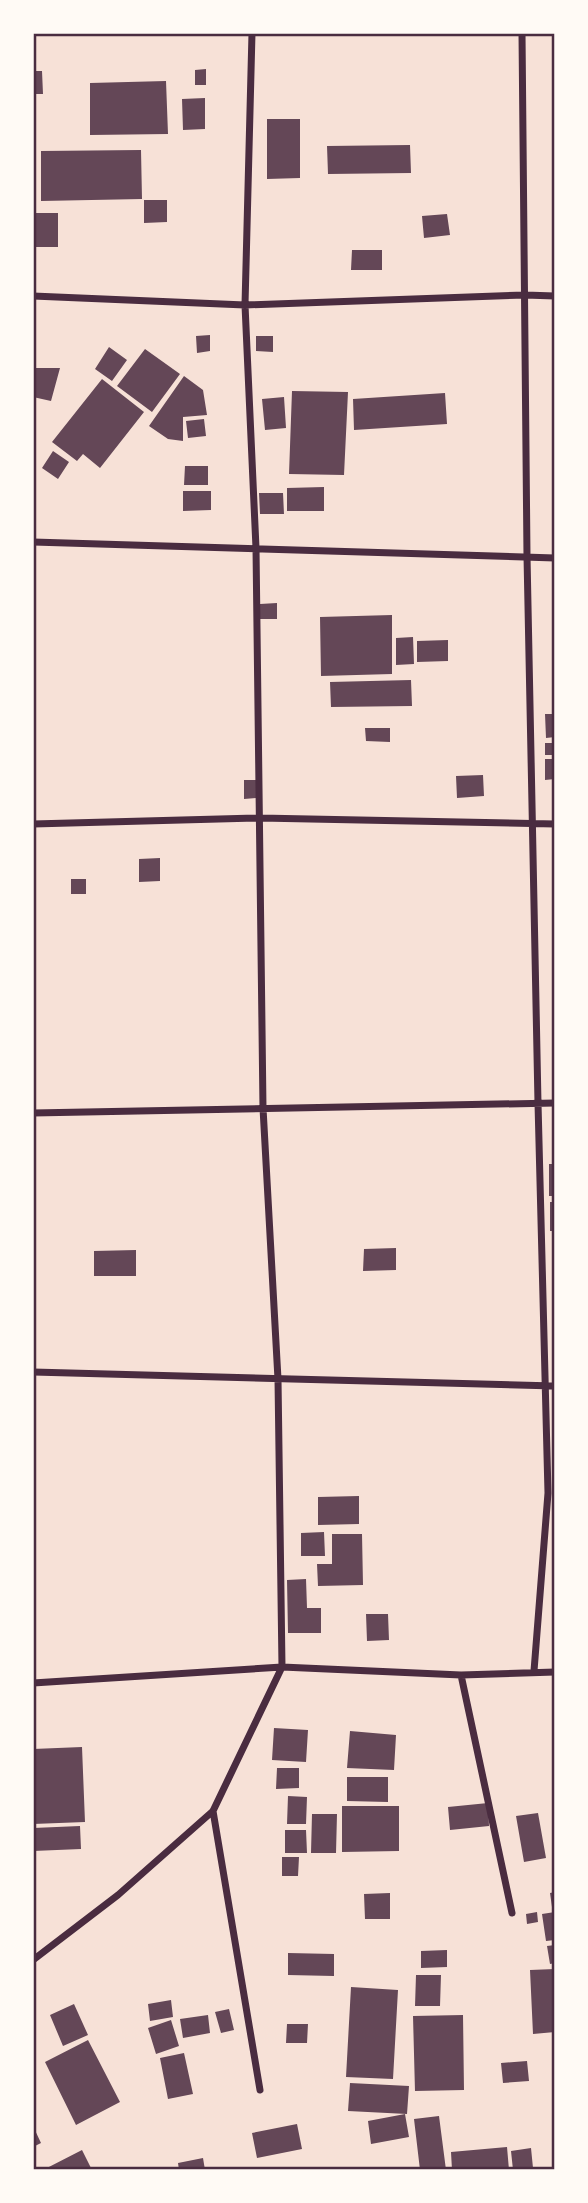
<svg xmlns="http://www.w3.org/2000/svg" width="588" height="2203" viewBox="0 0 588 2203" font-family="Cabin,sans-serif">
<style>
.building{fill:#644757}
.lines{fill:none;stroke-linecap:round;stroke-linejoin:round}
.minor{stroke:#4a2c40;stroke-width:7}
.neatline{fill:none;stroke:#4a2c40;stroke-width:2.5}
</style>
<rect width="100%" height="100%" fill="#f7e1d7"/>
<!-- building -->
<path class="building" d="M206,69V85H195V70Z
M33,71H42L43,94H33Z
M166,81L168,134L90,135V83Z
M205,98V129L183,130L182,99Z
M267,119H300V178L267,179Z
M410,145L411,173L328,174L327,146Z
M141,150L142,199L41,201V151Z
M144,200H167V222L144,223Z
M33,213H58V247H33Z
M447,214L450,235L424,238L422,216Z
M352,250H382V270H351Z
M210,335V351L197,353L196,336Z
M256,336H273V352L256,351Z
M109,347L127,360L112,381L95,369Z
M145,349L180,374L152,412L117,386Z
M33,368H60L51,401L33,397Z
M184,376L203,390L207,415L183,417V441L168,439L149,426Z
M102,379L144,412L100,468L83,454L77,461L52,442Z
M292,391L348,392L344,475L289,474Z
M445,393L447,424L354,430L353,399Z
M284,397L286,428L265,430L262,399Z
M204,419L206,436L188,438L186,421Z
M53,451L69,462L58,479L42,468Z
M185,466H208V485H184Z
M324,487V511H287V488Z
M183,491H211V510L183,511Z
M259,493H283L284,514H260Z
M277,603V619H260V604Z
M392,615V674L321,676L320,617Z
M413,637L414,664L396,665V638Z
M448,640V661L417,662V641Z
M411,680L412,706L331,707L330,682Z
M545,714H555V737L546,738Z
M365,728H390V742L366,741Z
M545,743H555V755H545Z
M545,759H555V779L545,780Z
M483,775L484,796L457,798L456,776Z
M244,780H256V798L244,799Z
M160,858V881L139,882V859Z
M71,879H86V894H71Z
M549,1164H555V1196H549Z
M550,1202H555V1231H550Z
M396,1248V1270L363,1271L364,1249Z
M136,1250V1276H94V1251Z
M359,1496V1524L318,1525V1497Z
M324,1532L325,1556H301V1533Z
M332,1534H362L363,1585L318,1586L317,1564H332Z
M306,1579L307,1608H321V1633H288L287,1580Z
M366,1614H388L389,1640L367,1641Z
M274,1728L308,1730L306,1762L272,1760Z
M350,1731L396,1735L394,1770L347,1768Z
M82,1747L85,1822L33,1824V1749Z
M277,1768H299V1788L276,1789Z
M347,1777H388V1802L347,1801Z
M288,1796L307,1797L306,1824H287Z
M488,1803L489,1826L450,1830L448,1807Z
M342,1806H399V1851L342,1852Z
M538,1813L546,1858L524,1862L516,1816Z
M312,1814H337L336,1853H311Z
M80,1826L81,1849L33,1851V1828Z
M285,1830H306L307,1853H285Z
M33,1857H36V1883H33Z
M282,1857H299L298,1876H282Z
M555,1892V1907H552L550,1893Z
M390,1893V1919H365L364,1894Z
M537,1912L538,1922L527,1924L526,1914Z
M555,1912V1940L546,1941L542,1914Z
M555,1945V1963L550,1964L547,1946Z
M447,1950V1967L421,1968V1951Z
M288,1953L334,1954V1976L288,1975Z
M555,1969V2032L533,2034L530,1970Z
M416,1975H441L440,2006H415Z
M351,1987L398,1990L393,2079L346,2077Z
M171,2000L173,2017L150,2021L148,2004Z
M74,2004L88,2035L63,2046L50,2015Z
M229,2009L234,2030L221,2033L215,2012Z
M208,2015L210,2033L183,2038L180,2019Z
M463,2015L464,2090L415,2091L413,2016Z
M171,2020L179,2046L156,2054L148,2028Z
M287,2024H308L307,2043H286Z
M88,2040L120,2102L76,2125L45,2062Z
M184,2053L193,2094L168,2099L160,2058Z
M527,2061L529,2081L503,2083L501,2063Z
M350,2083L409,2086L407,2114L348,2111Z
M405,2114L409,2137L371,2144L368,2121Z
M439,2116L446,2170H420L414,2119Z
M297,2124L302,2149L257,2158L252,2133Z
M33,2126L41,2143L33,2147Z
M507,2147L509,2170H452L451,2152Z
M531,2148L533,2168L513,2170L511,2151Z
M82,2150L92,2170H43Z
M203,2158L205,2170H179L178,2163Z"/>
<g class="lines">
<!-- minor -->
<path class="minor" d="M522,33L527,556L538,1103L548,1493L534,1671
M33,296L245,305L525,295L555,296
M33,542L555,558
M33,824L260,818L555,824
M33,1113L555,1103
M33,1372L555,1386
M461,1675L512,1913
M33,1683L282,1667L461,1675L555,1672
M213,1811L260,2090
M33,1960L118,1895L213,1811L282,1667L278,1379L263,1108L256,548L245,305L252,33"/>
</g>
<!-- border -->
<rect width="588" height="2203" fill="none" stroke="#fffaf5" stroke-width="70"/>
<rect x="35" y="35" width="518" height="2133" class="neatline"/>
</svg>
